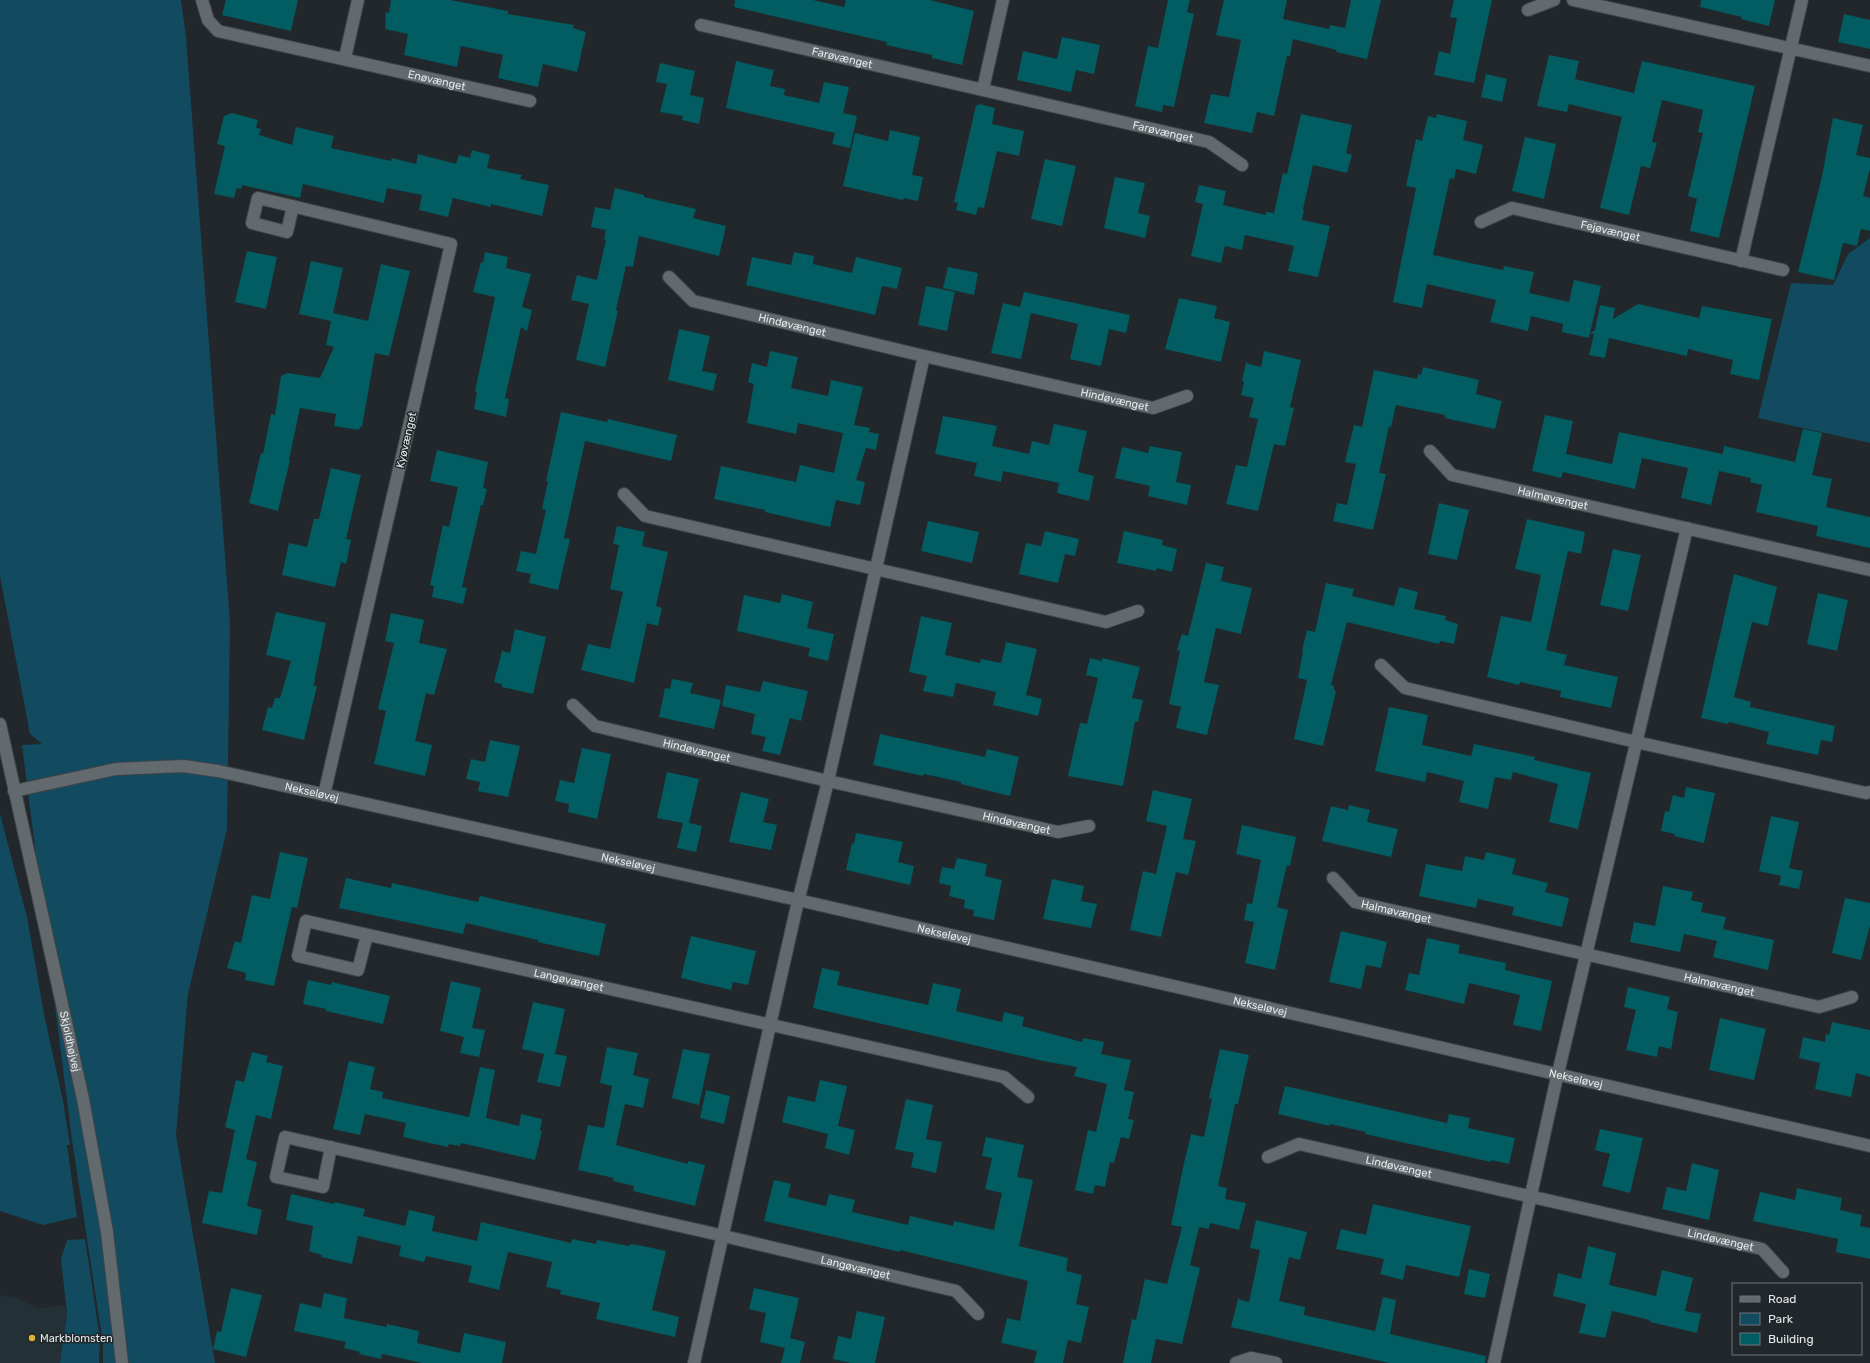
<svg xmlns="http://www.w3.org/2000/svg" width="1870" height="1363" viewBox="0 0 1870 1363" font-family="Rubik,sans-serif">
<style>
.built{fill:#233036}
.green{fill:#124a60}
.building{fill:#025d62}
.lines{fill:none;stroke-linecap:round;stroke-linejoin:round}
.minor-casing{stroke:#3f4447;stroke-width:14}
.minor{stroke:#636a6e;stroke-width:12}
.poi-dot{fill:#deb133;stroke:#21272a;stroke-width:1.5}
.labels{text-anchor:middle;stroke-width:3;stroke-linejoin:round;paint-order:stroke}
.street-label{font-size:11px;fill:#e5e9ec;stroke:#21272a}
.poi-label{font-size:11px;fill:#e5e9ec;stroke:#21272a;text-anchor:start}
</style>
<rect width="100%" height="100%" fill="#21272a"/>
<!-- built -->
<path class="built" d="M0,1295L15,1297L38,1308L65,1305L67,1314L60,1363H0Z"/>
<!-- green -->
<path class="green" d="M0,0H181L186,37L230,623L227,829L188,994L176,1135L215,1363H103V1344L72,1140L22,745L42,744L30,734L0,576Z
M1870,238V443L1758,418L1791,283L1833,285L1848,254Z
M0,814L27,917L44,1014L63,1101L70,1145H67L77,1217L43,1225L0,1211Z
M85,1239L100,1339L99,1363H60L67,1314L61,1259L67,1240Z"/>
<!-- building -->
<path class="building" d="M226,0H298L291,31L222,15Z
M391,0H450L508,11V14L574,25L573,28L586,32L577,72L543,64L538,87L498,78L503,55L461,46L457,67L404,55L408,34L385,29L386,12L389,13Z
M735,0H813L844,7L846,0H930L974,11L962,65L932,58V55L886,45L887,42L734,7Z
M1168,0H1190L1187,12L1194,14L1174,107L1163,105L1162,112L1135,106L1148,46L1158,48Z
M1224,0H1287L1283,19L1329,29L1330,25L1345,28L1351,0H1381L1367,59L1336,52L1337,50L1293,39L1290,56H1287L1274,116L1257,112L1252,133L1204,123L1211,94L1229,97L1241,40L1216,35Z
M1454,0H1492L1474,83L1434,75L1439,51L1450,54L1457,18L1450,17Z
M1701,0H1775L1769,26L1741,19L1742,17L1700,7Z
M1844,14L1870,20V49L1838,42Z
M1062,37L1100,45L1094,74L1076,70L1071,92L1017,80L1023,51L1057,59Z
M1549,55L1579,61L1575,79L1634,93L1642,61L1755,86L1719,238L1690,231L1697,199L1688,196L1703,133L1698,132L1703,110L1662,100L1652,142L1657,143L1650,168L1641,166L1629,215L1600,208L1622,117L1569,104L1567,112L1537,106Z
M736,61L774,70L770,86L785,89L784,95L819,103L824,82L849,87L843,113L857,116L850,148L832,144L835,133L726,108Z
M660,63L695,71L690,95L704,98L699,124L682,120L683,116L660,112L667,84L656,82Z
M1486,74L1507,79L1502,102L1481,97Z
M979,104L995,108L992,124L1024,131L1019,156L997,151L984,208L978,207L976,215L956,210L958,203L954,202L976,105L978,106Z
M232,113L258,120L256,128L261,129L259,135L292,145L296,127L334,136L331,148L391,161L392,158L416,164L418,154L456,164L459,155L470,158L472,150L490,155L487,168L522,175L520,179L549,185L542,216L491,204V207L453,198L448,217L419,210L422,195L387,188L384,203L303,184L300,198L242,185L241,189L237,188L234,198L214,194L225,146L217,144L224,116Z
M1301,114L1352,125L1346,153L1352,155L1347,173L1313,165L1303,209L1304,210L1302,220L1330,226L1318,277L1288,271L1294,246L1245,235L1242,250L1225,246L1221,263L1191,256L1203,204L1195,202L1199,185L1226,191L1223,205L1266,215V212L1274,213L1283,173L1287,174Z
M1437,114L1467,121L1463,140L1483,145L1476,174L1456,169L1454,179L1450,178L1433,255L1503,270L1504,266L1534,272L1529,293L1569,302L1574,280L1601,286L1590,333L1595,330L1600,305L1615,308L1613,319L1638,304L1699,318L1702,306L1772,319L1759,380L1730,374L1733,360L1688,349L1687,356L1609,338L1605,358L1589,355L1594,334L1590,333L1589,338L1562,332L1563,324L1531,316L1528,331L1490,322L1496,300L1427,284L1422,308L1393,302L1416,188L1406,186L1416,139L1422,141L1428,116L1436,118Z
M1833,118L1863,125L1856,155L1870,158V169L1863,196L1870,198V231L1861,229L1857,246L1843,243L1834,280L1798,272L1822,176Z
M890,130L920,137L912,175L923,177L918,201L904,198L903,200L843,186L855,133L888,141Z
M1525,137L1556,144L1544,199L1512,191Z
M1045,159L1076,166L1062,226L1031,219Z
M1115,177L1145,183L1138,213L1150,216L1145,238L1104,228Z
M615,188L644,195V197L696,209L693,218L726,226L719,256L639,236L633,267L626,266L616,310L618,311L605,367L576,360L589,304L571,300L577,275L597,280L606,240L604,239L606,230L591,227L595,207L610,210Z
M247,251L277,257L266,309L235,302Z
M485,252L508,257L506,268L531,274L522,307L532,310L527,331L521,327L505,398L509,399L506,417L474,409L477,392L475,391L495,297L473,292L481,262L483,263Z
M794,252L814,256L813,264L852,273L856,257L902,268L897,289L882,286L875,315L746,285L752,257L791,265Z
M311,261L343,268L333,313L368,321L381,264L410,271L389,356L375,353L362,427H360L359,430L334,426L336,414L300,408L289,460H290L278,511L249,503L261,453L263,454L271,414L275,415L281,376L288,373L320,378L334,347L326,345L331,321L299,314Z
M948,267L978,273L974,295L943,288Z
M926,286L955,292L947,331L918,325Z
M1024,292L1130,315L1126,333L1109,329L1101,366L1070,359L1078,324L1031,313L1021,359L991,353L1003,303L1020,307Z
M1179,298L1217,306L1214,318L1230,322L1221,362L1165,349Z
M679,329L710,336L702,371L717,374L713,391L668,380Z
M770,351L798,357L791,388L828,396L831,380L863,387L854,425L870,428L869,432L879,434L876,450L866,448L856,480L865,482L860,505L836,500L830,527L765,512V510L714,499L721,466L796,482L800,465L834,473L843,433L798,423L796,434L747,423L754,384L748,382L752,363L767,367Z
M1264,351L1301,360L1290,407L1294,408L1285,446L1274,444L1258,511L1226,504L1236,465L1247,467L1258,419L1249,417L1254,398L1241,395L1244,382L1242,380L1246,363L1261,367Z
M1423,367L1479,380L1476,394L1502,401L1495,429L1445,418V415L1396,405L1391,427L1389,426L1379,473L1386,474L1373,530L1333,521L1337,503L1347,505L1356,464L1345,462L1354,425L1362,427L1374,370L1417,379L1418,374L1421,375Z
M561,412L607,422L608,419L677,435L671,461L585,441L564,538L570,539L558,590L529,583L531,574L516,571L521,551L536,554L546,510L542,509L548,481H546Z
M1545,415L1573,421L1566,454L1612,464L1619,432L1723,454L1724,446L1795,462L1803,429L1822,433L1812,475L1832,479L1826,507L1870,517V548L1816,536L1818,526L1756,512L1762,485L1750,482L1751,478L1719,471L1711,505L1681,498L1688,468L1642,458L1635,489L1563,472L1561,478L1532,471Z
M943,416L997,426L992,446L1029,454L1032,441L1049,445L1054,424L1087,431L1078,472L1094,476L1089,501L1057,493L1059,483L1003,471L1001,482L974,476L977,463L935,454Z
M1150,446L1182,452L1176,482L1191,485L1187,505L1148,496L1150,486L1115,478L1122,447L1148,453Z
M437,450L488,462L483,488L487,489L483,505H481L462,587L467,588L463,604L432,597L434,586L430,585L443,525L449,527L458,487L430,481Z
M331,468L361,475L346,539L351,540L346,564L341,562L335,587L282,575L289,543L307,547L314,519H319Z
M1439,503L1469,510L1457,560L1428,554Z
M1527,519L1585,532L1581,554L1568,551L1546,650L1567,655L1564,665L1618,677L1611,708L1560,697L1561,691L1520,682L1519,685L1487,677L1501,616L1531,622L1541,575L1515,569Z
M928,521L979,532L972,563L921,551Z
M617,526L645,532L642,546L668,552L656,606L662,608L658,626L647,623L634,683L581,670L588,644L610,649L623,592L610,589L619,545L613,544Z
M1045,531L1079,539L1075,556L1065,554L1058,583L1019,574L1026,543L1041,546Z
M1124,531L1163,540L1162,545L1177,549L1172,572L1157,568L1156,571L1117,563Z
M1613,549L1641,555L1628,611L1600,605Z
M1206,563L1224,567L1221,581L1252,588L1241,634L1216,628L1204,682L1219,685L1207,735L1176,728L1181,707L1169,704L1180,651L1177,650L1182,634L1188,636Z
M1734,574L1777,587L1768,626L1752,622L1734,697L1751,702L1750,707L1835,726L1832,742L1821,740L1818,755L1766,744L1769,732L1729,722L1728,724L1701,718Z
M1326,583L1354,589L1352,596L1394,606L1399,587L1418,592L1414,609L1446,616L1445,620L1458,624L1454,644L1440,641L1439,644L1347,622L1331,685L1334,686V690L1336,691L1323,746L1294,739L1307,680L1298,678L1303,651H1302L1307,630L1315,632Z
M1818,593L1848,600L1837,651L1807,644Z
M782,594L813,602L807,628L834,634L828,661L808,656L810,648L737,631L744,595L780,603Z
M276,612L326,623L315,677L314,686H317L304,740L262,730L268,707L272,708L275,698H280L291,661L266,655Z
M391,613L424,620L419,643L447,649L434,695L426,693L415,741L432,745L425,776L374,764L386,711L378,709L394,643L385,641Z
M921,616L952,623L945,655L980,663L981,659L1001,663L1006,642L1037,649L1026,695L1042,699L1038,716L993,705L996,692L956,683L953,697L923,691L927,676L909,672Z
M515,629L546,637L533,694L502,687V684L494,682L502,651L510,653Z
M1090,658L1102,661V658L1140,667L1132,698L1143,700L1138,722H1135L1123,786L1068,776L1080,723L1087,724L1098,678L1086,675Z
M672,679L693,683L690,693L721,700L714,729L659,717L665,688L670,689Z
M763,681L808,691L801,721L790,718L780,755L762,751L766,737L751,734L755,714L722,706L726,685L760,692Z
M1389,707L1428,715L1422,745L1471,756L1474,744L1535,757L1534,760L1591,773L1578,829L1549,822L1558,784L1513,772L1511,780L1495,777L1488,809L1459,802L1464,781L1427,772L1425,782L1375,771Z
M880,734L985,757L987,749L1019,757L1010,796L961,784V782L924,774L923,776L873,765Z
M490,740L520,746L508,797L478,791L480,782L466,779L471,759L485,762Z
M582,748L611,754L597,819L568,812L569,804L555,801L560,780L574,783Z
M667,772L699,779L689,823L702,826L696,852L677,848L683,823L657,818Z
M1686,787L1715,793L1704,843L1674,836L1675,834L1661,831L1665,811L1669,812L1673,795L1684,798Z
M1153,790L1192,799L1183,839L1196,841L1188,875L1176,872L1161,937L1130,930L1143,871L1156,874L1167,826L1146,821Z
M741,792L769,799L763,822L777,825L771,850L729,842Z
M1349,805L1370,810L1367,822L1398,829L1391,857L1322,841L1331,806L1348,810Z
M1771,816L1799,822L1789,868L1803,871L1799,889L1779,885L1781,876L1759,871Z
M1242,825L1296,837L1290,866L1287,865L1277,907L1288,910L1275,970L1245,963L1254,922L1244,920L1247,903L1252,904L1261,860L1236,854Z
M856,833L903,842L898,862L914,866L910,885L846,870L852,843L854,844Z
M280,852L308,858L297,908L292,907L274,986L245,980L246,973L227,968L235,941L241,943L252,895L270,899Z
M1486,852L1516,859L1512,874L1548,883L1545,892L1569,898L1562,927L1512,915L1514,907L1478,899L1476,908L1419,896L1426,864L1462,871L1465,856L1484,860Z
M957,858L987,864L985,876L1002,880L994,920L973,916L974,910L964,908L965,900L949,896L951,886L939,883L942,867L954,869Z
M346,878L391,888L392,883L478,902L480,896L606,924L599,956L538,942V940L466,923L463,934L339,908Z
M1052,879L1084,886L1081,901L1097,904L1091,928L1043,919Z
M1663,886L1693,892L1691,900L1703,903L1701,912L1726,917L1723,929L1774,940L1768,970L1713,957L1717,941L1684,934L1680,952L1630,942L1634,922L1655,926Z
M1845,898L1870,903V926L1861,960L1832,953Z
M1341,931L1387,942L1381,968L1366,965L1361,989L1329,982Z
M691,936L756,951L748,985L733,982L731,990L681,978Z
M1427,938L1460,945L1458,953L1506,963L1505,970L1552,981L1541,1031L1513,1025L1520,995L1469,983L1464,1004L1405,990L1409,973L1419,975Z
M822,968L840,972L837,985L928,1005L933,983L961,989L956,1011L1002,1022L1004,1012L1024,1017L1022,1026L1082,1042L1083,1038L1104,1042L1101,1054L1131,1060L1124,1090L1134,1092L1128,1119L1134,1120L1129,1139L1121,1137L1114,1163L1110,1162L1105,1187L1095,1185L1093,1194L1075,1190L1088,1130L1096,1132L1107,1084L1074,1076L1077,1067L1043,1061L813,1008Z
M308,980L331,985L332,982L390,996L383,1024L326,1011V1009L303,1004Z
M451,981L481,988L472,1028L485,1030L479,1057L460,1053L464,1037L440,1031Z
M1628,987L1670,997L1667,1009L1678,1012L1671,1049L1659,1046L1657,1057L1626,1050L1636,1010L1624,1007Z
M533,1002L565,1009L555,1054L567,1056L560,1087L537,1082L544,1054L522,1049Z
M1720,1018L1766,1029L1754,1080L1709,1070Z
M1832,1022L1870,1030V1077L1856,1073L1851,1097L1815,1089L1820,1063L1799,1058L1803,1037L1825,1042L1826,1034L1829,1035Z
M607,1047L638,1053L633,1075L649,1079L643,1108L625,1104L616,1145L688,1164V1161L705,1165L695,1206L633,1191L634,1186L613,1181L614,1178L578,1170L588,1125L604,1128L612,1086L600,1083Z
M683,1049L710,1054L699,1105L672,1098Z
M1220,1049L1249,1055L1238,1104H1235L1218,1186L1227,1188L1225,1199L1246,1203L1239,1230L1210,1223L1209,1229L1199,1227L1190,1265L1200,1268L1182,1344L1156,1339L1151,1363H1123L1132,1319L1136,1320L1145,1279L1167,1284L1182,1227L1171,1225L1184,1163L1191,1134L1204,1137L1212,1099L1209,1098Z
M252,1052L268,1056L266,1062L283,1066L271,1119L256,1115L246,1159L257,1162L247,1206L262,1210L257,1235L202,1223L209,1191L222,1193L235,1130L225,1127L236,1080L244,1082Z
M349,1061L375,1067L370,1089L383,1092L382,1098L469,1117L480,1067L495,1070L486,1118L519,1126L521,1114L542,1119L540,1131H542L535,1160L461,1143L460,1146L449,1144L448,1147L403,1137L406,1123L365,1114L360,1135L333,1129Z
M820,1080L847,1086L838,1126L855,1130L849,1155L825,1148L828,1134L782,1122L788,1096L815,1102Z
M1285,1086L1447,1123L1449,1114L1470,1118L1468,1128L1515,1138L1509,1164L1491,1160V1162L1365,1134L1366,1132L1330,1124V1126L1278,1114Z
M706,1090L730,1096L724,1124L700,1118Z
M906,1099L933,1105L926,1139L942,1142L936,1173L911,1167L914,1153L895,1149Z
M1600,1129L1643,1138L1630,1193L1602,1186L1610,1154L1595,1150Z
M986,1137L1024,1145L1017,1177L1033,1180L1019,1246L1068,1258L1066,1271L1082,1275L1076,1304L1089,1307L1081,1343L1068,1340L1063,1363H1034L1037,1351L1001,1343L1007,1318L1020,1321L1028,1281L900,1250V1252L764,1221L774,1180L791,1184L788,1197L826,1206L829,1194L855,1200L852,1212L908,1225L910,1216L953,1226L954,1221L994,1230L1002,1193L985,1189L992,1158L982,1156Z
M1692,1163L1719,1170L1709,1220L1662,1209L1667,1187L1686,1191Z
M1797,1188L1842,1198L1840,1210L1862,1215L1860,1226L1870,1228V1259L1836,1252L1838,1239L1753,1221L1760,1192L1795,1200Z
M291,1194L334,1204V1202L365,1209L363,1216L405,1226L409,1210L435,1216L432,1231L477,1241L481,1222L571,1243L572,1239L596,1244L597,1240L629,1246L630,1244L638,1245L666,1251L652,1310L679,1317L675,1337L596,1319L600,1303L560,1294L561,1290L546,1287L552,1262L508,1252L499,1290L468,1282L472,1266L426,1256L424,1262L399,1256L401,1246L358,1236L352,1264L321,1257L322,1255L309,1251L313,1226L286,1220Z
M1373,1204L1471,1226L1459,1277L1406,1265L1403,1280L1380,1274L1384,1259L1336,1249L1341,1229L1366,1235Z
M1256,1220L1307,1232L1300,1260L1289,1257L1279,1301L1305,1307L1304,1315L1375,1331L1383,1297L1396,1300L1390,1334L1486,1356L1485,1363H1389L1231,1327L1238,1299L1249,1302L1260,1250L1250,1248Z
M1588,1246L1616,1253L1609,1285L1656,1296L1662,1270L1693,1278L1685,1311L1701,1314L1697,1333L1650,1322V1320L1612,1311L1605,1338L1579,1333L1586,1304L1553,1296L1558,1273L1581,1279Z
M1469,1269L1490,1274L1485,1298L1464,1294Z
M231,1288L262,1295L246,1357L213,1349L217,1331L221,1332Z
M754,1288L799,1298L790,1338L805,1342L800,1363H781L785,1348L760,1342L766,1313L749,1309Z
M324,1293L347,1298L344,1318L387,1327V1324L419,1331L417,1343L460,1353L464,1333L506,1342L502,1363H422L382,1354L381,1359L359,1354L360,1352L344,1348L346,1342L294,1331L300,1303L321,1308Z
M857,1311L885,1317L875,1363H851L833,1359L838,1336L851,1339Z"/>
<g class="lines">
<!-- minor casing -->
<g class="minor-casing">
<g id="minor">
<path id="s1" d="M202,0L208,20L218,31L530,101"/>
<path d="M1573,0L1870,66"/>
<path d="M1528,10L1554,0"/>
<path id="s2" d="M701,25L1209,142L1242,165"/>
<path d="M345,58L358,0"/>
<path d="M983,89L1003,0"/>
<path d="M293,206L287,232L252,223L258,198L451,244L324,795"/>
<path id="s3" d="M1481,222L1512,208L1783,270"/>
<path d="M1741,261L1802,0"/>
<path id="s4" d="M669,277L693,301L924,356L1153,408L1187,396"/>
<path id="s5" d="M1430,451L1452,475L1870,570"/>
<path d="M624,494L645,516L1106,622L1138,611"/>
<path d="M1381,665L1405,688L1645,744L1866,793L1870,792"/>
<path id="s6" d="M573,705L595,726L828,781L1058,832L1089,826"/>
<path id="s7" d="M0,724L83,1099L107,1232L122,1363"/>
<path id="s8" d="M14,791L116,769L183,766L218,771L798,900L1870,1146"/>
<path id="s9" d="M1333,878L1355,902L1819,1007L1852,997"/>
<path id="s10" d="M367,935L358,970L298,956L306,921L1004,1077L1028,1097"/>
<path id="s11" d="M331,1147L323,1187L276,1177L285,1137L711,1233L956,1291L978,1314"/>
<path id="s12" d="M1268,1157L1299,1144L1762,1249L1783,1272"/>
<path d="M694,1363L795,914L828,781L924,356"/>
<path d="M1236,1363L1251,1358L1276,1363"/>
<path d="M1494,1363L1555,1086L1687,528"/>
</g>
</g>
<!-- minor -->
<use href="#minor" class="minor"/>
</g>
<!-- markers -->
<circle class="poi-dot" cx="32" cy="1338" r="4"/>
<g class="labels">
<!-- street labels -->
<g class="street-label">
<text dy="4" stroke="none"><textPath href="#s2" startOffset="145">Farøvænget</textPath></text>
<text dy="4" stroke="none"><textPath href="#s1" startOffset="260">Enøvænget</textPath></text>
<text dy="4" stroke="none"><textPath href="#s2" startOffset="474">Farøvænget</textPath></text>
<text dy="4" stroke="none"><textPath href="#s3" startOffset="135">Fejøvænget</textPath></text>
<text dy="4" stroke="none"><textPath href="#s4" startOffset="136">Hindøvænget</textPath></text>
<text dy="4" stroke="none"><textPath href="#s4" startOffset="467">Hindøvænget</textPath></text>
<text transform="translate(406 440) rotate(-77)" y="4">Kyøvænget</text>
<text dy="4" stroke="none"><textPath href="#s5" startOffset="136">Halmøvænget</textPath></text>
<text dy="4" stroke="none"><textPath href="#s6" startOffset="135">Hindøvænget</textPath></text>
<text dy="4" stroke="none"><textPath href="#s8" startOffset="303">Nekseløvej</textPath></text>
<text dy="4" stroke="none"><textPath href="#s6" startOffset="463">Hindøvænget</textPath></text>
<text dy="4" stroke="none"><textPath href="#s8" startOffset="627">Nekseløvej</textPath></text>
<text dy="4" stroke="none"><textPath href="#s9" startOffset="75">Halmøvænget</textPath></text>
<text dy="4" stroke="none"><textPath href="#s8" startOffset="951">Nekseløvej</textPath></text>
<text dy="4" stroke="none"><textPath href="#s10" startOffset="403">Langøvænget</textPath></text>
<text dy="4" stroke="none"><textPath href="#s9" startOffset="406">Halmøvænget</textPath></text>
<text dy="4" stroke="none"><textPath href="#s8" startOffset="1275">Nekseløvej</textPath></text>
<text dy="4" stroke="none"><textPath href="#s7" startOffset="325">Skjoldhøjvej</textPath></text>
<text dy="4" stroke="none"><textPath href="#s8" startOffset="1599">Nekseløvej</textPath></text>
<text dy="4" stroke="none"><textPath href="#s12" startOffset="136">Lindøvænget</textPath></text>
<text dy="4" stroke="none"><textPath href="#s12" startOffset="466">Lindøvænget</textPath></text>
<text dy="4" stroke="none"><textPath href="#s11" startOffset="715">Langøvænget</textPath></text>
</g>
<!-- poi labels -->
<g class="poi-label">
<text x="40" y="1342">Markblomsten</text>
</g>
</g>
<!-- legend -->
<rect x="1732" y="1283" width="130" height="72" fill="#21272a" stroke="#6f7578"/>
<rect x="1740" y="1296" width="20" height="6" fill="#636a6e" stroke="#6f7578"/>
<text x="1768" y="1303" font-size="12" fill="#e5e9ec">Road</text>
<rect x="1740" y="1313" width="20" height="12" fill="#124a60" stroke="#6f7578"/>
<text x="1768" y="1323" font-size="12" fill="#e5e9ec">Park</text>
<rect x="1740" y="1333" width="20" height="12" fill="#025d62" stroke="#6f7578"/>
<text x="1768" y="1343" font-size="12" fill="#e5e9ec">Building</text>
</svg>
